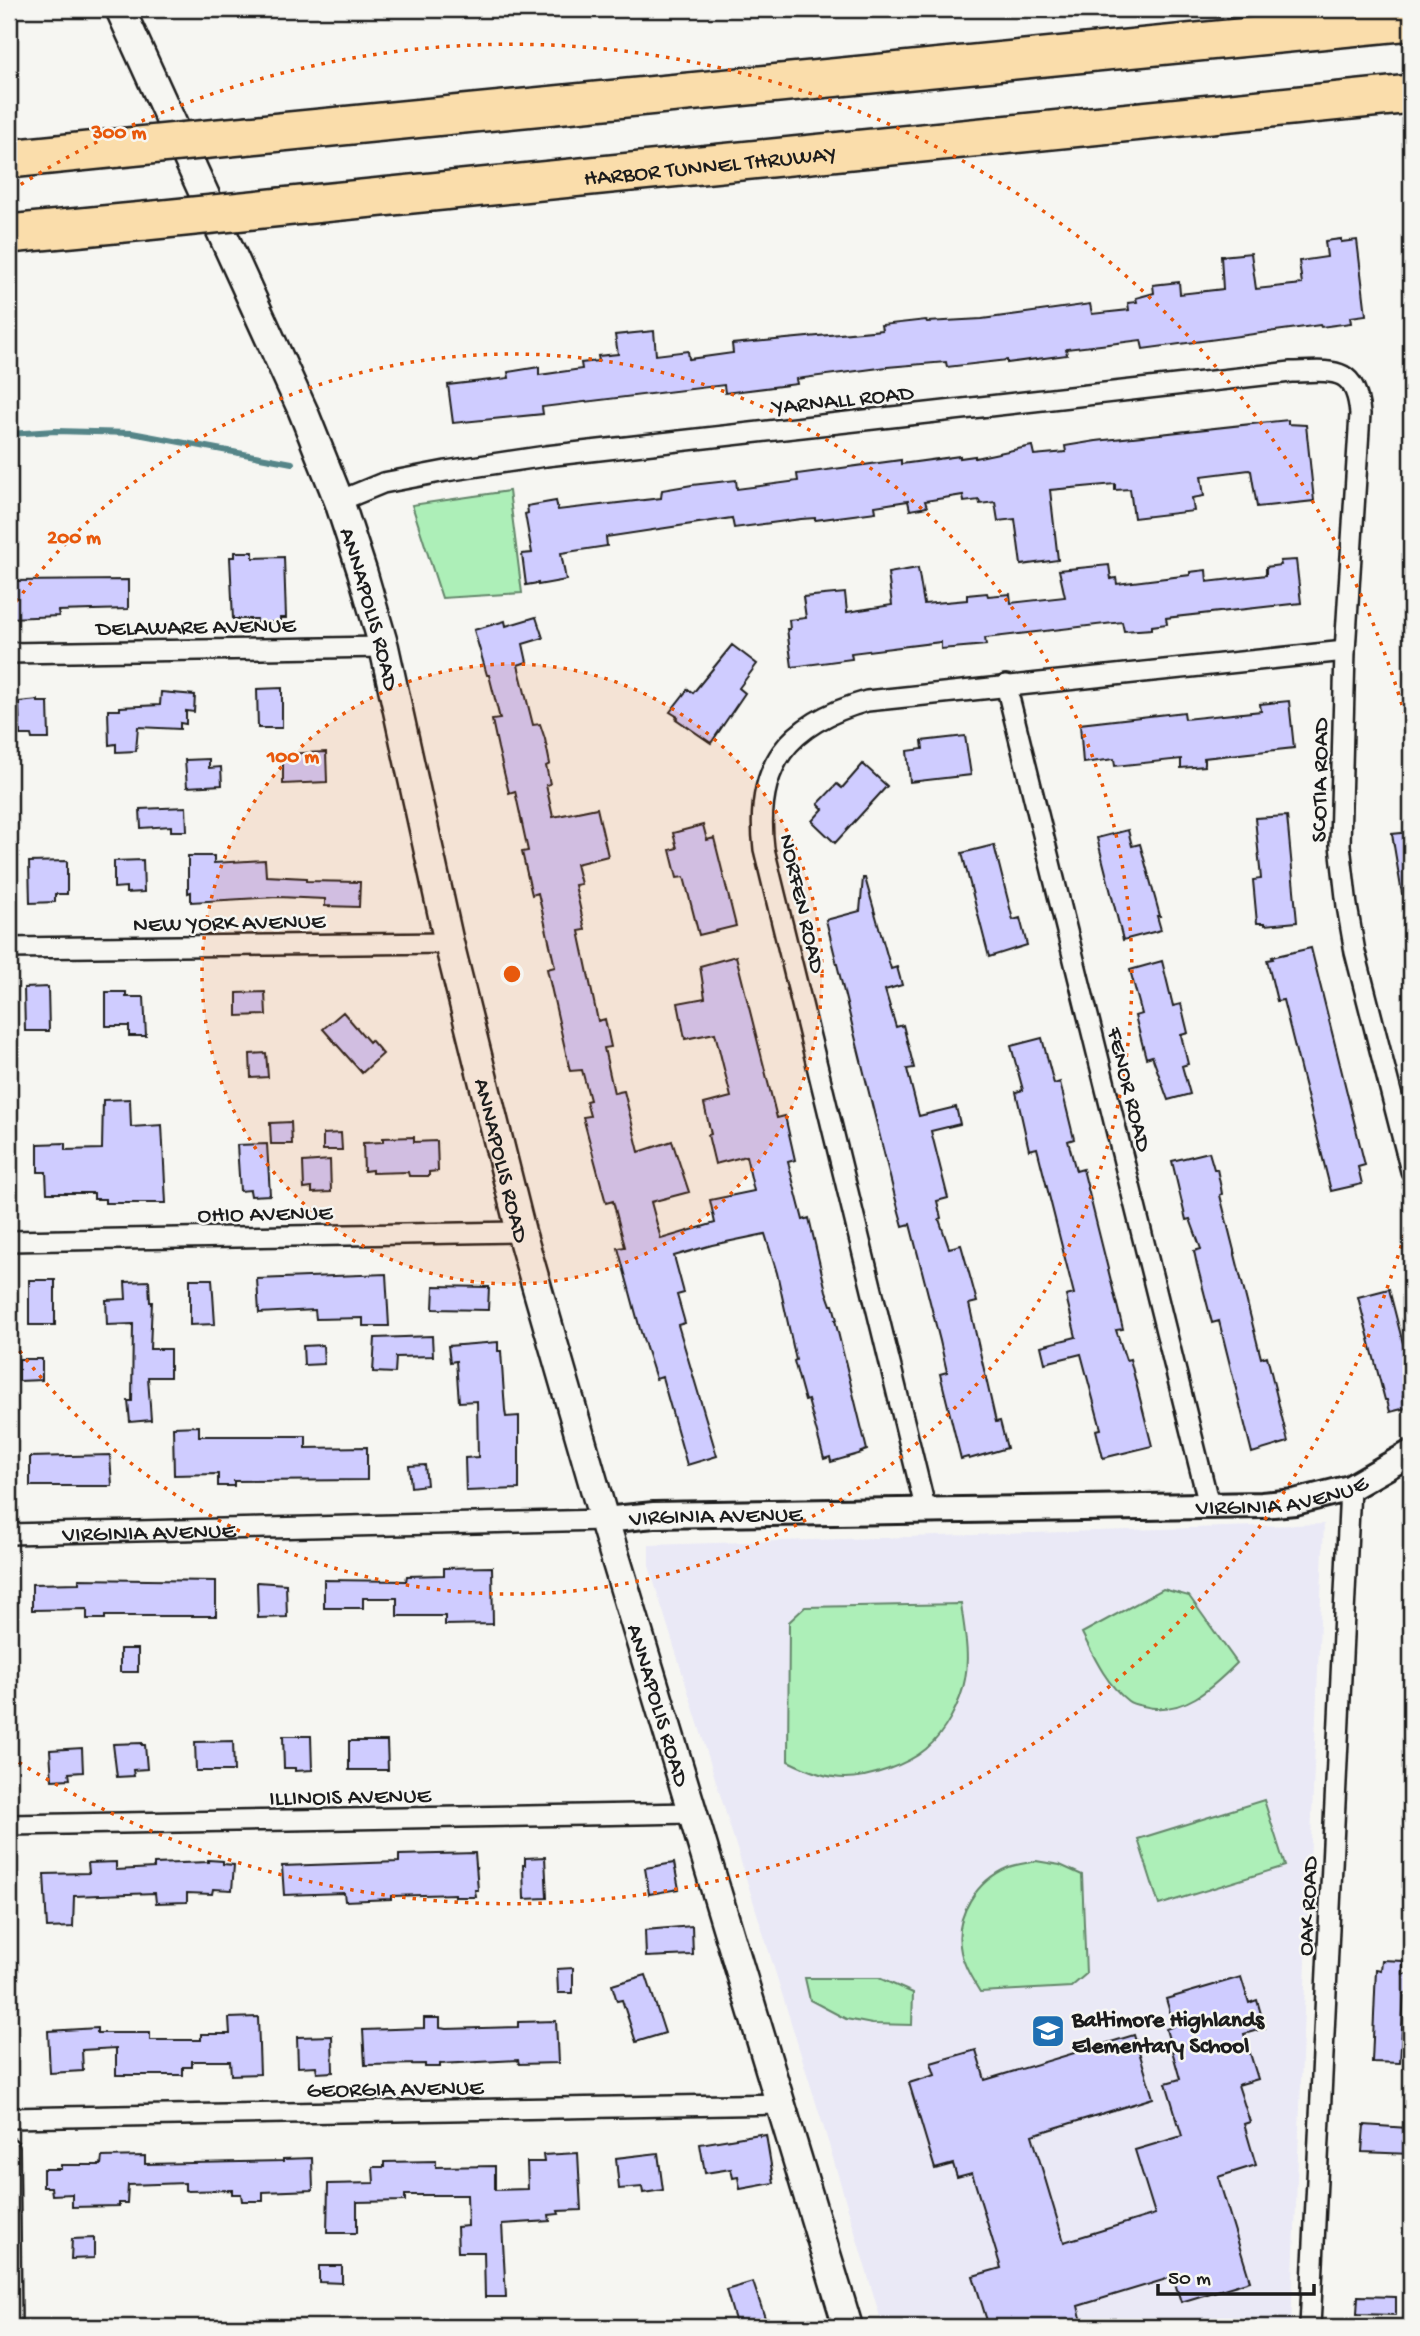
<svg xmlns="http://www.w3.org/2000/svg" width="1420" height="2336" viewBox="0 0 1420 2336" font-family="'Gochi Hand',sans-serif">
<style>
.built{fill:#eae9f6}
.green{fill:#adefb8;stroke:#64866a;stroke-width:2}
.lines{fill:none;stroke-linecap:round;stroke-linejoin:round}
.stream{stroke:#548588;stroke-width:6}
.building{fill:#cfccff;stroke:#1c1c1c;stroke-width:2}
.minor-casing{stroke:#1c1c1c;stroke-width:24}
.tertiary-casing{stroke:#1c1c1c;stroke-width:30}
.secondary-casing{stroke:#1c1c1c;stroke-width:33}
.motorway-casing{stroke:#1c1c1c;stroke-width:42}
.minor{stroke:#f6f6f2;stroke-width:19}
.tertiary{stroke:#f6f6f2;stroke-width:24}
.secondary{stroke:#f6f6f2;stroke-width:28}
.motorway{stroke:#faddab;stroke-width:37}
.motorway-bridge-casing{stroke:#1c1c1c;stroke-width:42;stroke-linecap:butt}
.motorway-bridge{stroke:#faddab;stroke-width:37}
.ring{fill:none;stroke:#e8590c;stroke-width:3.5;stroke-dasharray:3.5 7}
.labels{text-anchor:middle;stroke-width:5;stroke-linejoin:round;paint-order:stroke}
.street-label{font-size:23px;fill:#1c1c1c;stroke:#f6f6f2}
.poi-label{font-size:23px;font-weight:bold;fill:#1c1c1c;stroke:#f6f6f2;text-anchor:start}
.centre{fill:#e8590c;stroke:#f6f6f2;stroke-width:3.5}
.ring-label{font-size:21px;text-anchor:middle;font-weight:bold;fill:#e8590c;stroke:#f6f6f2;stroke-width:5;stroke-linejoin:round;paint-order:stroke}
</style>
<rect width="100%" height="100%" fill="#f6f6f2"/>
<filter id="ink" filterUnits="userSpaceOnUse"><feTurbulence type="fractalNoise" baseFrequency=".0143" numOctaves="2"/><feDisplacementMap in="SourceGraphic" scale="14" xChannelSelector="R" yChannelSelector="G"/><feConvolveMatrix kernelMatrix="1 2 1 2 8 2 1 2 1" color-interpolation-filters="sRGB"/></filter>
<g filter="url(#ink)">
<!-- built -->
<path class="built" d="M1324,1524L1291,2327H883L830,2148L649,1566V1545Z"/>
<!-- green -->
<path class="green" d="M509,491L522,593L442,598L412,505Z
M1163,1589L1189,1596L1237,1663C1212,1688 1182,1717 1143,1706C1138,1705 1132,1704 1128,1701C1106,1684 1094,1657 1082,1633Z
M961,1604C964,1628 970,1655 965,1679C961,1703 944,1734 926,1749C907,1765 869,1778 845,1778C825,1778 806,1770 788,1761L789,1622L805,1607Z
M1264,1800L1285,1866L1159,1905L1138,1839Z
M1036,1861L1060,1865L1082,1875L1086,1974L1071,1987L980,1992C972,1979 964,1966 961,1952C953,1916 977,1880 1009,1867C1018,1864 1028,1863 1036,1861Z
M805,1978H879L913,1993L912,2025L872,2024L846,2019L810,2000Z"/>
<g class="lines">
<!-- stream -->
<path class="stream" d="M9,434L55,431L132,433L292,463"/>
</g>
<!-- building -->
<path class="building" d="M1341,239V242L1357,240L1366,315L1350,317L1351,323L1321,327L1320,325L1143,349L1141,340L1109,344L1066,349L1067,355L1007,363V360L947,367L946,362L887,367L796,379L797,384L725,393L724,385L542,407L543,414L453,423L448,385L509,378L508,372L539,367V375L582,369L581,363L599,361L598,356L618,354L615,335L654,331L656,355L688,351L689,359L733,353L732,344L882,330L881,325L926,320L927,322L982,319L1090,304L1092,314L1129,310L1128,303L1137,302L1136,298L1154,293L1153,285L1179,282L1180,294L1223,289L1221,256L1251,253L1256,289L1302,284L1299,261L1327,257L1325,241Z
M1288,420V424L1306,425L1314,501L1257,507L1251,471L1249,470L1201,476L1204,496L1192,498L1194,511L1134,518L1130,489L1115,490V484L1050,490L1058,560L1021,565L1015,519L998,521L995,502L980,504L979,500L964,502L963,495L925,501L927,507L910,510L908,501L875,506L876,512L815,520V518L801,519L734,528L732,518L606,537L607,546L561,553L566,580L538,585V583L526,585L522,554L532,553L525,514L528,513L527,506L556,501L558,510L661,498L662,490L692,485L736,480L737,489L798,481L797,474L901,460V464L960,456V458L975,456V458L1032,446L1034,455L1066,452L1065,446L1096,441Z
M235,552H253V558L284,557L286,618H280V622L257,623V619H233L230,557H235Z
M1296,560L1301,603L1166,618L1167,624L1152,626V629L1124,631L1122,622L985,638L986,645L941,649V642L851,653L852,659L792,667L787,629H790L789,620L806,618L803,597L845,593L847,612L892,605L888,573L918,568L924,604L967,600V595L987,593L988,596L1010,594L1011,603L1065,597L1059,570L1109,565L1111,579L1116,578L1117,584L1190,575V572L1206,570L1207,582L1266,575V567L1281,565L1280,561Z
M128,580V609L58,611L59,616L9,618V581Z
M536,617L543,638L523,644L527,662L518,665L533,725L540,724L545,739L550,764L546,766L550,784L546,785L553,817L597,808L608,856L576,864L581,884L575,885L585,930L579,931L598,1021L605,1019L611,1047L604,1048L614,1093L624,1091L639,1152L672,1141L689,1192L651,1202L661,1239L715,1223L710,1200L754,1191L746,1156L715,1164L708,1135L711,1134L704,1104L731,1097L715,1033L685,1039L678,1003L705,998L700,966L736,956L777,1118L785,1116L795,1160L788,1162L803,1220L809,1218L826,1291L831,1305H833L837,1320H835L867,1450L861,1452L862,1453L831,1462L830,1457L824,1459L808,1400L805,1401L794,1361L796,1360L777,1273L765,1234L712,1245L674,1256L684,1293L677,1295L685,1323L678,1325L717,1456L687,1465L662,1377L656,1379L640,1329L618,1248L625,1247L613,1201L606,1203L583,1117L590,1116L586,1101L590,1100L582,1070L570,1071L547,969L555,967L538,893L532,895L522,852L528,851L515,791L509,793L498,748L492,720L500,719L489,675H487L474,630L505,621L506,626Z
M732,645L757,664L739,688L745,693L711,743L676,719L678,717L670,712L688,689L693,693Z
M282,688V728H258L257,689Z
M161,692L195,695L194,712L186,711V724L180,723V729L138,727L136,751L116,752V744L109,745L108,710H120V707L160,705Z
M38,700V702H48L49,739H32L31,735H20L19,702Z
M1289,701L1294,748L1204,758L1205,766L1181,768V759L1115,766L1114,759L1083,763L1080,724L1184,712L1185,719L1261,711L1260,704Z
M965,736L971,775L910,782L907,751L923,749L922,741Z
M326,752L327,782L283,784V754Z
M209,759V768L221,767L222,785L187,787L185,760Z
M863,764L887,786L835,843L812,821L823,809L818,804L837,784L842,788Z
M186,807L187,831H171V826L141,828L140,809Z
M1287,816L1297,922L1265,925V923H1257L1253,880L1261,879L1255,818Z
M703,825L707,840L714,838L736,926L699,935L684,877L677,878L670,850L677,848L673,833Z
M1128,830L1132,846L1140,844L1160,916H1157L1161,930L1123,940L1097,838Z
M1411,832V893L1402,894L1392,834Z
M994,845L1013,920L1020,918L1027,945L989,957L962,853Z
M188,856H214V863L265,860L266,876L306,878V881L360,882L359,907L325,906V899L278,897L191,902V892L188,893Z
M143,860L144,892L126,893V887L114,888V861Z
M67,861V894H55V902L30,903L29,862Z
M863,878H865L891,969L897,967L902,985L885,990L896,1027L903,1025L914,1068L907,1069L919,1116L956,1107L960,1124L931,1131L948,1198L937,1201L941,1218L939,1219L949,1248L961,1245L971,1280L977,1302L969,1304L996,1422L1000,1421L1007,1448L969,1459L968,1457L961,1459L940,1374L947,1372L940,1341L910,1224L903,1226L895,1197L826,920L860,911Z
M1311,948L1365,1165L1358,1167L1362,1184L1331,1191L1283,1000L1277,1001L1267,960L1273,959L1272,957Z
M1162,961L1173,1006L1181,1004L1188,1033L1181,1035L1188,1064L1182,1066L1190,1094L1168,1100L1152,1056L1146,1058L1135,1016L1142,1014L1130,970Z
M48,987L49,1031H25L24,988Z
M106,992H126V997H144L146,1036H129V1026H106Z
M265,992L266,1015L237,1016V993Z
M343,1012L369,1042L371,1040L383,1054L362,1073L323,1029Z
M1042,1038L1054,1084L1060,1082L1074,1139L1068,1141L1076,1171L1083,1169L1123,1329L1116,1330L1126,1360L1130,1359L1152,1446L1103,1458L1096,1430L1101,1429L1081,1354L1045,1363L1041,1346L1076,1337L1066,1296L1074,1294L1037,1148L1029,1150L1016,1092L1023,1090L1011,1046Z
M266,1053L268,1077L251,1078L250,1054Z
M130,1099L131,1127L162,1125L166,1203H105V1199H94V1193H47L46,1172H38V1144L65,1143V1150L102,1149L103,1100Z
M291,1122L292,1144H271L270,1123Z
M341,1133L342,1150H323V1134Z
M414,1137V1142L437,1141L438,1171L429,1172V1176H409L408,1172L372,1173V1170L364,1171L363,1143L383,1142V1138Z
M267,1144L270,1195L251,1196L250,1190L240,1191L237,1145Z
M1209,1152L1214,1169H1217L1221,1188L1222,1194L1220,1195L1261,1358L1267,1356L1288,1442L1252,1453L1219,1321L1212,1323L1197,1265L1194,1251L1201,1249L1190,1219L1186,1220L1172,1161Z
M330,1160L331,1192L312,1193V1188L304,1189L303,1162Z
M386,1274L389,1326H363V1318L316,1319L315,1310L259,1313L257,1279Z
M190,1279H212L215,1324L190,1325Z
M29,1280H55V1325H29Z
M149,1281L150,1302H152L150,1349H170V1377H148L151,1420L130,1422L128,1401H132L133,1324L107,1325L106,1300L126,1299L125,1282Z
M434,1286L489,1287L488,1310L433,1309Z
M1389,1289L1408,1363L1411,1362V1394L1403,1396L1406,1408L1390,1412L1387,1400H1385L1358,1297Z
M432,1336L433,1356L396,1357L395,1373L373,1372L375,1338Z
M498,1342V1351H501L505,1410L506,1417L519,1416V1489L466,1491L465,1458L478,1457L477,1401L459,1402L456,1361L450,1362L448,1346Z
M323,1345L324,1364L304,1365L303,1346Z
M19,1359H42V1380L19,1381Z
M199,1426V1436H306V1448L367,1447V1480L234,1481V1486H218V1474L174,1475L173,1427Z
M110,1455L112,1486H30V1457Z
M425,1465L427,1485L411,1487L409,1466Z
M492,1567L493,1624L445,1625V1616H397V1598H363V1608H324V1580L406,1581L407,1576L444,1575V1568Z
M79,1579L216,1581V1616H105V1619H87V1609L32,1610V1584L79,1583Z
M257,1582L286,1584L287,1617L258,1618Z
M120,1649H138V1672H120Z
M283,1736H311L312,1770L295,1771V1768H284Z
M233,1741L234,1771H196L195,1742Z
M349,1741H387L388,1770H349Z
M142,1743V1745H145L147,1769L133,1770L134,1776L117,1777L113,1744Z
M82,1748L83,1772L69,1773L70,1779L52,1780L50,1750Z
M475,1853L478,1890H475L476,1897H455V1894L391,1896V1899L345,1901L344,1893L284,1895L282,1866L399,1862V1855Z
M545,1857L547,1898L524,1899L523,1865H525V1858Z
M208,1860L223,1861V1864L234,1865L232,1890L213,1889L212,1894L187,1893V1902L156,1903L155,1893L74,1896L73,1927L47,1928L44,1874L89,1873L88,1863L116,1862V1870L154,1868V1864L208,1862Z
M674,1863L679,1889L649,1894L645,1868Z
M692,1926L693,1955L646,1957L645,1930Z
M1382,1960L1403,1961V1974H1411V1993H1404L1400,2063L1372,2062L1376,1969L1381,1970Z
M573,1968V1993H558L557,1969Z
M646,1975L665,2033L636,2042L622,2000L617,2001L612,1985Z
M1241,1977L1249,2003L1257,2000L1265,2028L1244,2034L1258,2079L1238,2085L1250,2122L1244,2124L1256,2165L1218,2177L1250,2281L1181,2302L1173,2277L1078,2306L1082,2322L1064,2327H989L973,2276L1001,2268L972,2173L957,2177L953,2164L935,2169L909,2083L935,2075L931,2063L976,2050L985,2080L1134,2035L1153,2098L1032,2135L1064,2242L1155,2214L1135,2150L1182,2136L1166,2083L1180,2079L1166,2029L1174,2026L1166,1999Z
M258,2017L260,2074L231,2075L230,2061H192V2067H183V2075H116V2048L82,2050L83,2071L50,2073L48,2031L97,2028V2033H150V2040H201V2034H230L229,2018Z
M424,2018H440V2028L446,2029L518,2027V2022L556,2021L558,2063L519,2064L518,2060L440,2064V2067H425V2064L365,2065L363,2030L424,2028Z
M332,2036L333,2072L317,2073L316,2066L298,2067L297,2037Z
M1364,2125L1408,2128V2130L1411,2131V2154L1362,2152Z
M760,2134V2136L766,2135L774,2183L740,2189L738,2177L733,2178L731,2169L705,2173L700,2144Z
M578,2153L581,2210L558,2211L559,2214L549,2215L550,2221L502,2224L506,2297H485L484,2252H458L457,2227L468,2226L467,2195H405V2201L357,2202V2233H327L328,2184L374,2183L373,2167H384V2162L436,2161V2167L495,2166V2190L528,2189L527,2162H544L543,2155Z
M658,2153L663,2190L643,2193L642,2187L619,2189L616,2158Z
M145,2156V2164L283,2161V2159L312,2158L313,2190L263,2192V2201H242L241,2194H232V2190L188,2191L185,2190V2183L128,2185L127,2203H119V2206L72,2207V2194L52,2195L51,2187H43V2169H61V2165H101L102,2157Z
M94,2238V2258L71,2259L72,2239Z
M319,2266H342V2283L319,2282Z
M753,2282L768,2327H737L726,2290Z
M1358,2296L1396,2297V2315L1357,2314Z"/>
<g class="lines">
<!-- minor casing -->
<g class="minor-casing">
<g id="minor">
<path d="M339,501L383,483L446,471L546,456L1291,372C1332,371 1356,365 1360,414L1345,651L1340,845L1347,906L1355,952L1411,1171"/>
<path d="M9,653L384,647"/>
<path d="M1006,685L1209,1505"/>
<path d="M9,948L449,943"/>
<path d="M9,1241L521,1232"/>
<path d="M926,1511L764,849C754,766 788,723 867,701L1345,651"/>
<path id="s1" d="M9,1534L604,1520"/>
<path d="M9,1825L693,1813"/>
<path d="M9,2118L781,2104"/>
<path d="M9,2148L11,2327"/>
<path d="M1310,2327L1350,1488"/>
</g>
</g>
<!-- tertiary casing -->
<g class="tertiary-casing">
<g id="tertiary">
<path id="s2" d="M604,1520L654,1515L1262,1505L1295,1502L1350,1488L1411,1453"/>
</g>
</g>
<!-- secondary casing -->
<g class="secondary-casing">
<g id="secondary">
<path id="s3" d="M120,9L303,411L339,501L362,571L384,647L449,943L521,1232L604,1520L848,2327"/>
</g>
</g>
<!-- motorway casing -->
<g class="motorway-casing">
<g id="motorway">
<path d="M250,135L1411,21"/>
<path d="M9,159L118,148"/>
<path id="s4" d="M282,207L1411,94"/>
<path d="M9,234L145,221"/>
</g>
</g>
<!-- minor -->
<use href="#minor" class="minor"/>
<!-- tertiary -->
<use href="#tertiary" class="tertiary"/>
<!-- secondary -->
<use href="#secondary" class="secondary"/>
<!-- motorway -->
<use href="#motorway" class="motorway"/>
<!-- motorway-bridge casing -->
<g class="motorway-bridge-casing">
<path id="motorway-bridge" d="M118,148L250,135
M145,221L282,207"/>
</g>
<!-- motorway-bridge -->
<use href="#motorway-bridge" class="motorway-bridge"/>
</g>
</g>
<!-- distance rings -->
<circle cx="512" cy="974" r="310" fill="#e8590c" fill-opacity=".12"/>
<g class="ring">
<circle cx="512" cy="974" r="310"/>
<path d="M10 610A620 620 0 1 1 10 1338"/>
<path d="M1410 1215A930 930 0 0 1 12 1758M12 190A930 930 0 0 1 1410 733"/>
</g>
<!-- icons -->
<defs>
<g id="school-square" transform="scale(1.75)"><rect x="-9" y="-9" width="18" height="18" rx="4" fill="#1f6fb2" stroke="#f6f6f2"/><path d="M0-5L7-2L0 1L-7-2ZM-4 1L0 2.5L4 1V4Q0 6-4 4Z" fill="#fff"/></g>
</defs>
<g fill-rule="evenodd">
<use href="#school-square" x="1048" y="2031"/>
</g>
<g class="labels">
<!-- street labels -->
<g class="street-label">
<text dy="8" stroke="none"><textPath href="#s4" startOffset="430">HARBOR TUNNEL THRUWAY</textPath></text>
<text transform="translate(843 398) rotate(-6)" y="8">YARNALL ROAD</text>
<text dy="8" stroke="none"><textPath href="#s3" startOffset="651">ANNAPOLIS ROAD</textPath></text>
<text transform="translate(196 625) rotate(-1)" y="8">DELAWARE AVENUE</text>
<text transform="translate(1318 780) rotate(-89)" y="8">SCOTIA ROAD</text>
<text transform="translate(804 903) rotate(77)" y="8">NORFEN ROAD</text>
<text transform="translate(229 921) rotate(-1)" y="8">NEW YORK AVENUE</text>
<text transform="translate(1131 1089) rotate(76)" y="8">FENOR ROAD</text>
<text dy="8" stroke="none"><textPath href="#s3" startOffset="1218">ANNAPOLIS ROAD</textPath></text>
<text transform="translate(265 1212) rotate(-1)" y="8">OHIO AVENUE</text>
<text dy="8" stroke="none"><textPath href="#s2" startOffset="679">VIRGINIA AVENUE</textPath></text>
<text dy="8" stroke="none"><textPath href="#s2" startOffset="112">VIRGINIA AVENUE</textPath></text>
<text dy="8" stroke="none"><textPath href="#s1" startOffset="140">VIRGINIA AVENUE</textPath></text>
<text dy="8" stroke="none"><textPath href="#s3" startOffset="1785">ANNAPOLIS ROAD</textPath></text>
<text transform="translate(350 1795) rotate(-1)" y="8">ILLINOIS AVENUE</text>
<text transform="translate(1306 1906) rotate(-87)" y="8">OAK ROAD</text>
<text transform="translate(395 2087) rotate(-1)" y="8">GEORGIA AVENUE</text>
</g>
<!-- poi labels -->
<g class="poi-label">
<text x="1072" y="2026">Baltimore Highlands<tspan x="1072" dy="26">Elementary School</tspan></text>
</g>
</g>
<circle cx="512" cy="974" r="10" class="centre"/>
<g class="ring-label">
<text x="119" y="138">300 m</text>
<text x="74" y="543">200 m</text>
<text x="293" y="762">100 m</text>
</g>
<!-- margin -->
<rect width="1420" height="2336" fill="none" stroke="#f6f6f2" stroke-width="35"/>
<rect x="18" y="18" width="1385" height="2301" fill="none" stroke="#1c1c1c" stroke-width="2.5" filter="url(#ink)"/>
<!-- scale -->
<path d="M1158 2284v10h156v-10" fill="none" stroke="#1c1c1c" stroke-width="3.5"/>
<text x="1168" y="2284" font-size="21" fill="#1c1c1c" stroke="#f6f6f2" stroke-width="5" paint-order="stroke">50 m</text>
</svg>
